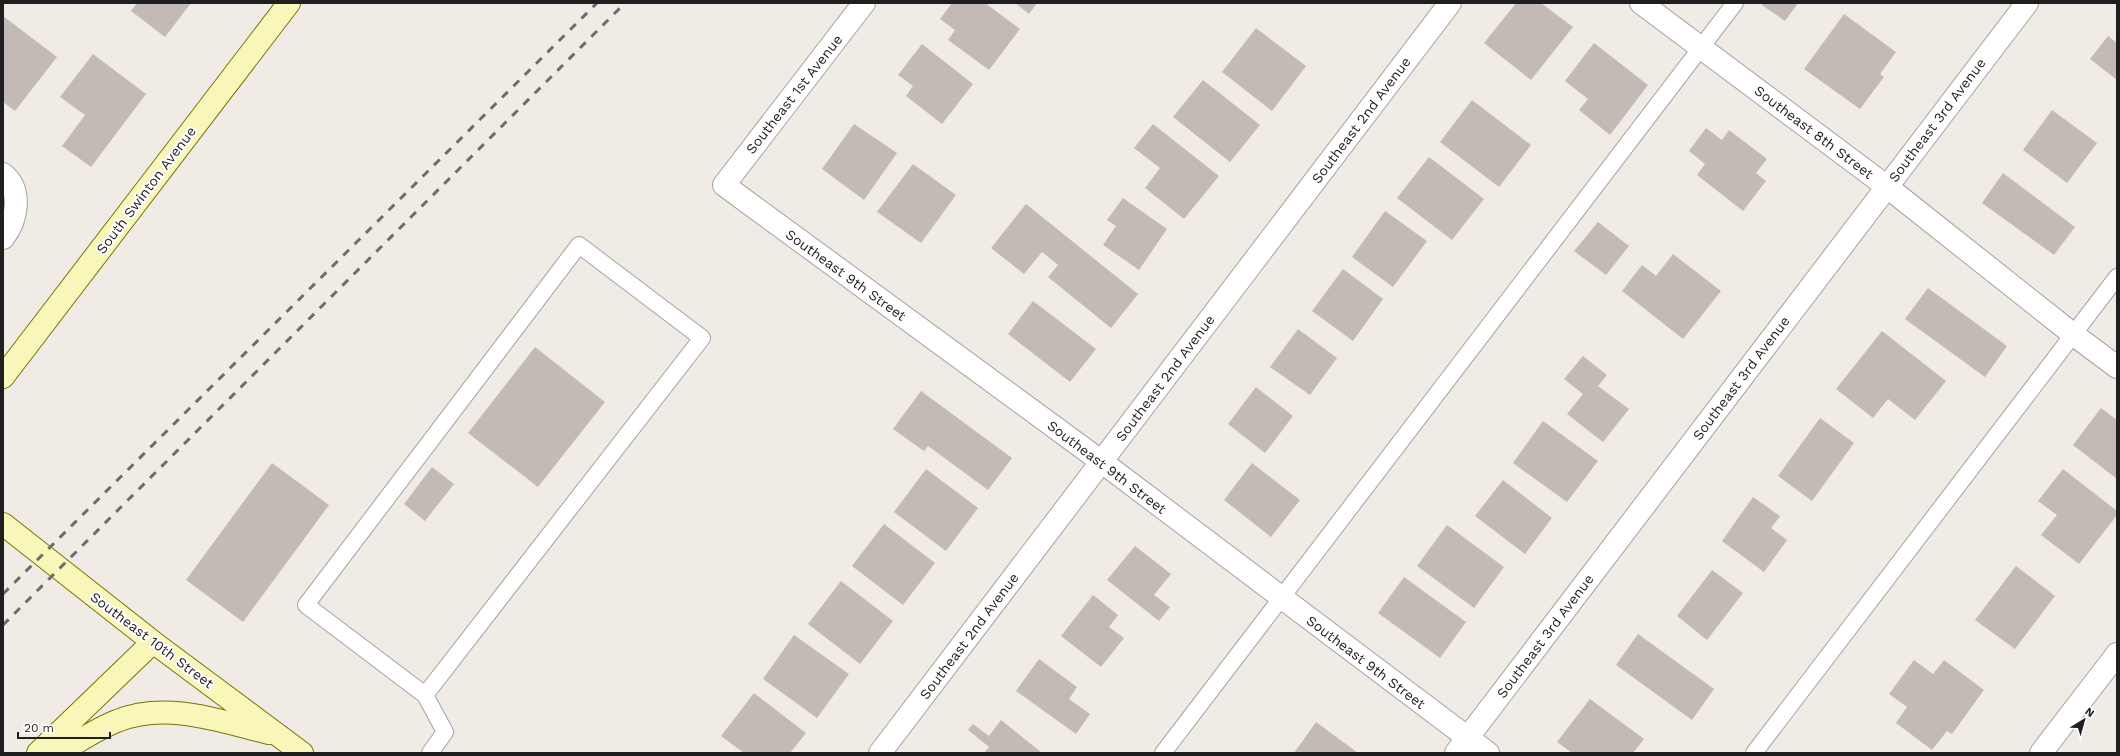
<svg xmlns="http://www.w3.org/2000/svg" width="2120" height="756" viewBox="0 0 2120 756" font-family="'Work Sans',sans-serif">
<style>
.building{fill:#c4bab5}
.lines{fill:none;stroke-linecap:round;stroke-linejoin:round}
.lane-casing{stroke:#a3a3a3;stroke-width:18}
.street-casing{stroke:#a3a3a3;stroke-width:24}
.secondary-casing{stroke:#747606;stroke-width:24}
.lane{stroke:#fff;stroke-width:16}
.street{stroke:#fff;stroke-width:22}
.secondary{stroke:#f9f6ba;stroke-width:22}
.rail{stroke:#6d6d6d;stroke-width:3;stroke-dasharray:8 8;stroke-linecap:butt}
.labels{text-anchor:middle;stroke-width:4;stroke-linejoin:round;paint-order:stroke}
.street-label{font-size:14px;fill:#1f1f1f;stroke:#fff}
</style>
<rect width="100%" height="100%" fill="#f0ebe5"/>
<!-- building -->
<path class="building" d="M137,3H191L165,37L131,11Z
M952,3H985L1020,29L989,70L948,40L955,30L940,19Z
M1015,3H1037L1029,14Z
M1516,3H1541L1573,27L1531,80L1484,43Z
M1763,3H1798L1785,21L1762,5Z
M1844,14L1896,52L1880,74L1884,77L1860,109L1804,69Z
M3,16L57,57L15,111L3,102Z
M1256,28L1306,66L1272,111L1222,72Z
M2108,36L2117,43V80L2090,59Z
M1594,43L1648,85L1610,135L1579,110L1588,99L1565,81Z
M922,44L973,84L942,124L906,96L913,86L898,75Z
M93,54L146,94L91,167L62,146L85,115L60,97Z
M1203,80L1260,125L1230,162L1173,117Z
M1472,100L1531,145L1499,187L1440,142Z
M2052,110L2097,143L2067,183L2023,150Z
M854,124L897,153L864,200L822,169Z
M1153,124L1219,176L1184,219L1145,188L1160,168L1134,148Z
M1706,128L1722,140L1729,130L1767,159L1756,173L1766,181L1743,211L1697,175L1705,164L1689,151Z
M1429,157L1484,199L1452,240L1397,198Z
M913,164L956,195L921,243L877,212Z
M2003,173L2075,227L2054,255L1982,203Z
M1123,198L1167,229L1139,270L1103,245L1116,226L1107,220Z
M1026,204L1138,294L1111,328L1048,277L1058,265L1042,252L1024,274L991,248Z
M1385,211L1427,241L1393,287L1352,257Z
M1598,222L1629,246L1606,275L1574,251Z
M1673,254L1721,291L1683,339L1622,291L1642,265L1656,276Z
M1343,269L1383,299L1353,341L1312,311Z
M1928,288L2007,346L1985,377L1905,319Z
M1033,301L1096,349L1070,382L1008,334Z
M1298,329L1337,358L1310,395L1270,367Z
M1882,331L1946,381L1915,420L1888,399L1873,418L1836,389Z
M535,347L605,402L538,487L468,433Z
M1583,356L1607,375L1598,386L1629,409L1603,442L1567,414L1583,394L1564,379Z
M1256,387L1293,416L1265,453L1228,424Z
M921,391L1012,458L988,490L928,446L924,451L893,429Z
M2101,408L2117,420V479L2073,445Z
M1820,418L1854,443L1812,501L1778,476Z
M1543,421L1598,461L1567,502L1513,463Z
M272,463L329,505L243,622L186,580Z
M1252,463L1300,500L1271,537L1224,500Z
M432,467L454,484L425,521L404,504Z
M926,469L978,508L946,551L894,512Z
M2063,469L2117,511V515L2079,564L2041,535L2057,515L2038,501Z
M1503,480L1552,518L1525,554L1475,516Z
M1753,497L1780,516L1771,528L1787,540L1764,572L1722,541Z
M884,524L935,563L903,605L852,566Z
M1447,525L1504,567L1474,608L1417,566Z
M1135,546L1171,574L1154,595L1170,607L1159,621L1107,580Z
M2016,566L2055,596L2015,649L1975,620Z
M1712,570L1743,593L1707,640L1677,616Z
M1404,577L1466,622L1440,658L1378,613Z
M841,581L893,621L860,664L808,624Z
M1093,595L1118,615L1109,627L1124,638L1101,667L1061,636Z
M1638,634L1714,689L1692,720L1616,665Z
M794,635L849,674L817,718L763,679Z
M1039,659L1077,687L1069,699L1090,714L1076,734L1016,691Z
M1914,660L1933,674L1944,660L1984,690L1952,734L1947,731L1932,750L1896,723L1907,707L1889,694Z
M754,693L806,733L790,753H744L721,736Z
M1590,699L1644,739L1633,753H1572L1557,742Z
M1001,720L1042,753H984L989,747L968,730L973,724L989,736Z
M1316,722L1358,753H1294Z"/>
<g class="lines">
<!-- lane casing -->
<g class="lane-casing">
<path id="lane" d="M425,695L702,338L579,245L306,605L425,695L445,732L430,753
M1163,753L1735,3
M1754,753L2117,277"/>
</g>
<!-- street casing -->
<g class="street-casing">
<path id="street" d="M864,3L724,185L1102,462L1488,753
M1641,3L1886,186L2074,335L2117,367
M3,174C23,190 17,221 3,238
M880,753L1450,3
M1456,753L2027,3
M2041,753L2117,654"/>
</g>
<!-- secondary casing -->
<g class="secondary-casing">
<path id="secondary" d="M3,377L289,3
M3,524L153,642L302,753
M38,753L153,642
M58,753C77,743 96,729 117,721C166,701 220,721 269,733"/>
</g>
<!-- lane -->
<use href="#lane" class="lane"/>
<!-- street -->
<use href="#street" class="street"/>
<!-- secondary -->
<use href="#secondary" class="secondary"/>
<!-- rail -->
<path class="rail" d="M3,594L597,3
M3,625L625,3"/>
</g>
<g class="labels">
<!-- street labels -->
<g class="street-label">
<text transform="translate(794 94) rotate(-52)" y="5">Southeast 1st Avenue</text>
<text transform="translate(1361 120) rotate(-53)" y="5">Southeast 2nd Avenue</text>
<text transform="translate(1937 120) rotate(-53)" y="5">Southeast 3rd Avenue</text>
<text transform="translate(1814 132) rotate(37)" y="5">Southeast 8th Street</text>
<text transform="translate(146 190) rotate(-53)" y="5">South Swinton Avenue</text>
<text transform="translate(846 275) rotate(36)" y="5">Southeast 9th Street</text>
<text transform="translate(1165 378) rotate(-53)" y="5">Southeast 2nd Avenue</text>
<text transform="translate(1741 378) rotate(-53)" y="5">Southeast 3rd Avenue</text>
<text transform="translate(1107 467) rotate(37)" y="5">Southeast 9th Street</text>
<text transform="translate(969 636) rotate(-53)" y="5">Southeast 2nd Avenue</text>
<text transform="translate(1545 636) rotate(-53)" y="5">Southeast 3rd Avenue</text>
<text transform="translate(152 640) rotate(37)" y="5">Southeast 10th Street</text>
<text transform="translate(1366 662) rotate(37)" y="5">Southeast 9th Street</text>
</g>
</g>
<!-- border -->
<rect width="2120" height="756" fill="none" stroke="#1f1f1f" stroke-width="8"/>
<!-- north arrow -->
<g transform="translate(2084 720) rotate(37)" stroke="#ffffff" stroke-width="3" paint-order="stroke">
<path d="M0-3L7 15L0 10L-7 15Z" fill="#1f1f1f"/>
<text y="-6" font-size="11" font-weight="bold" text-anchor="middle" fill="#1f1f1f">N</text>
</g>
<!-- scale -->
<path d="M18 732v6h92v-6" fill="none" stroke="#1f1f1f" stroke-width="2"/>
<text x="24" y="732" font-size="12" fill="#1f1f1f" stroke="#ffffff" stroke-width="3" paint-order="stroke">20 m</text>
</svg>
